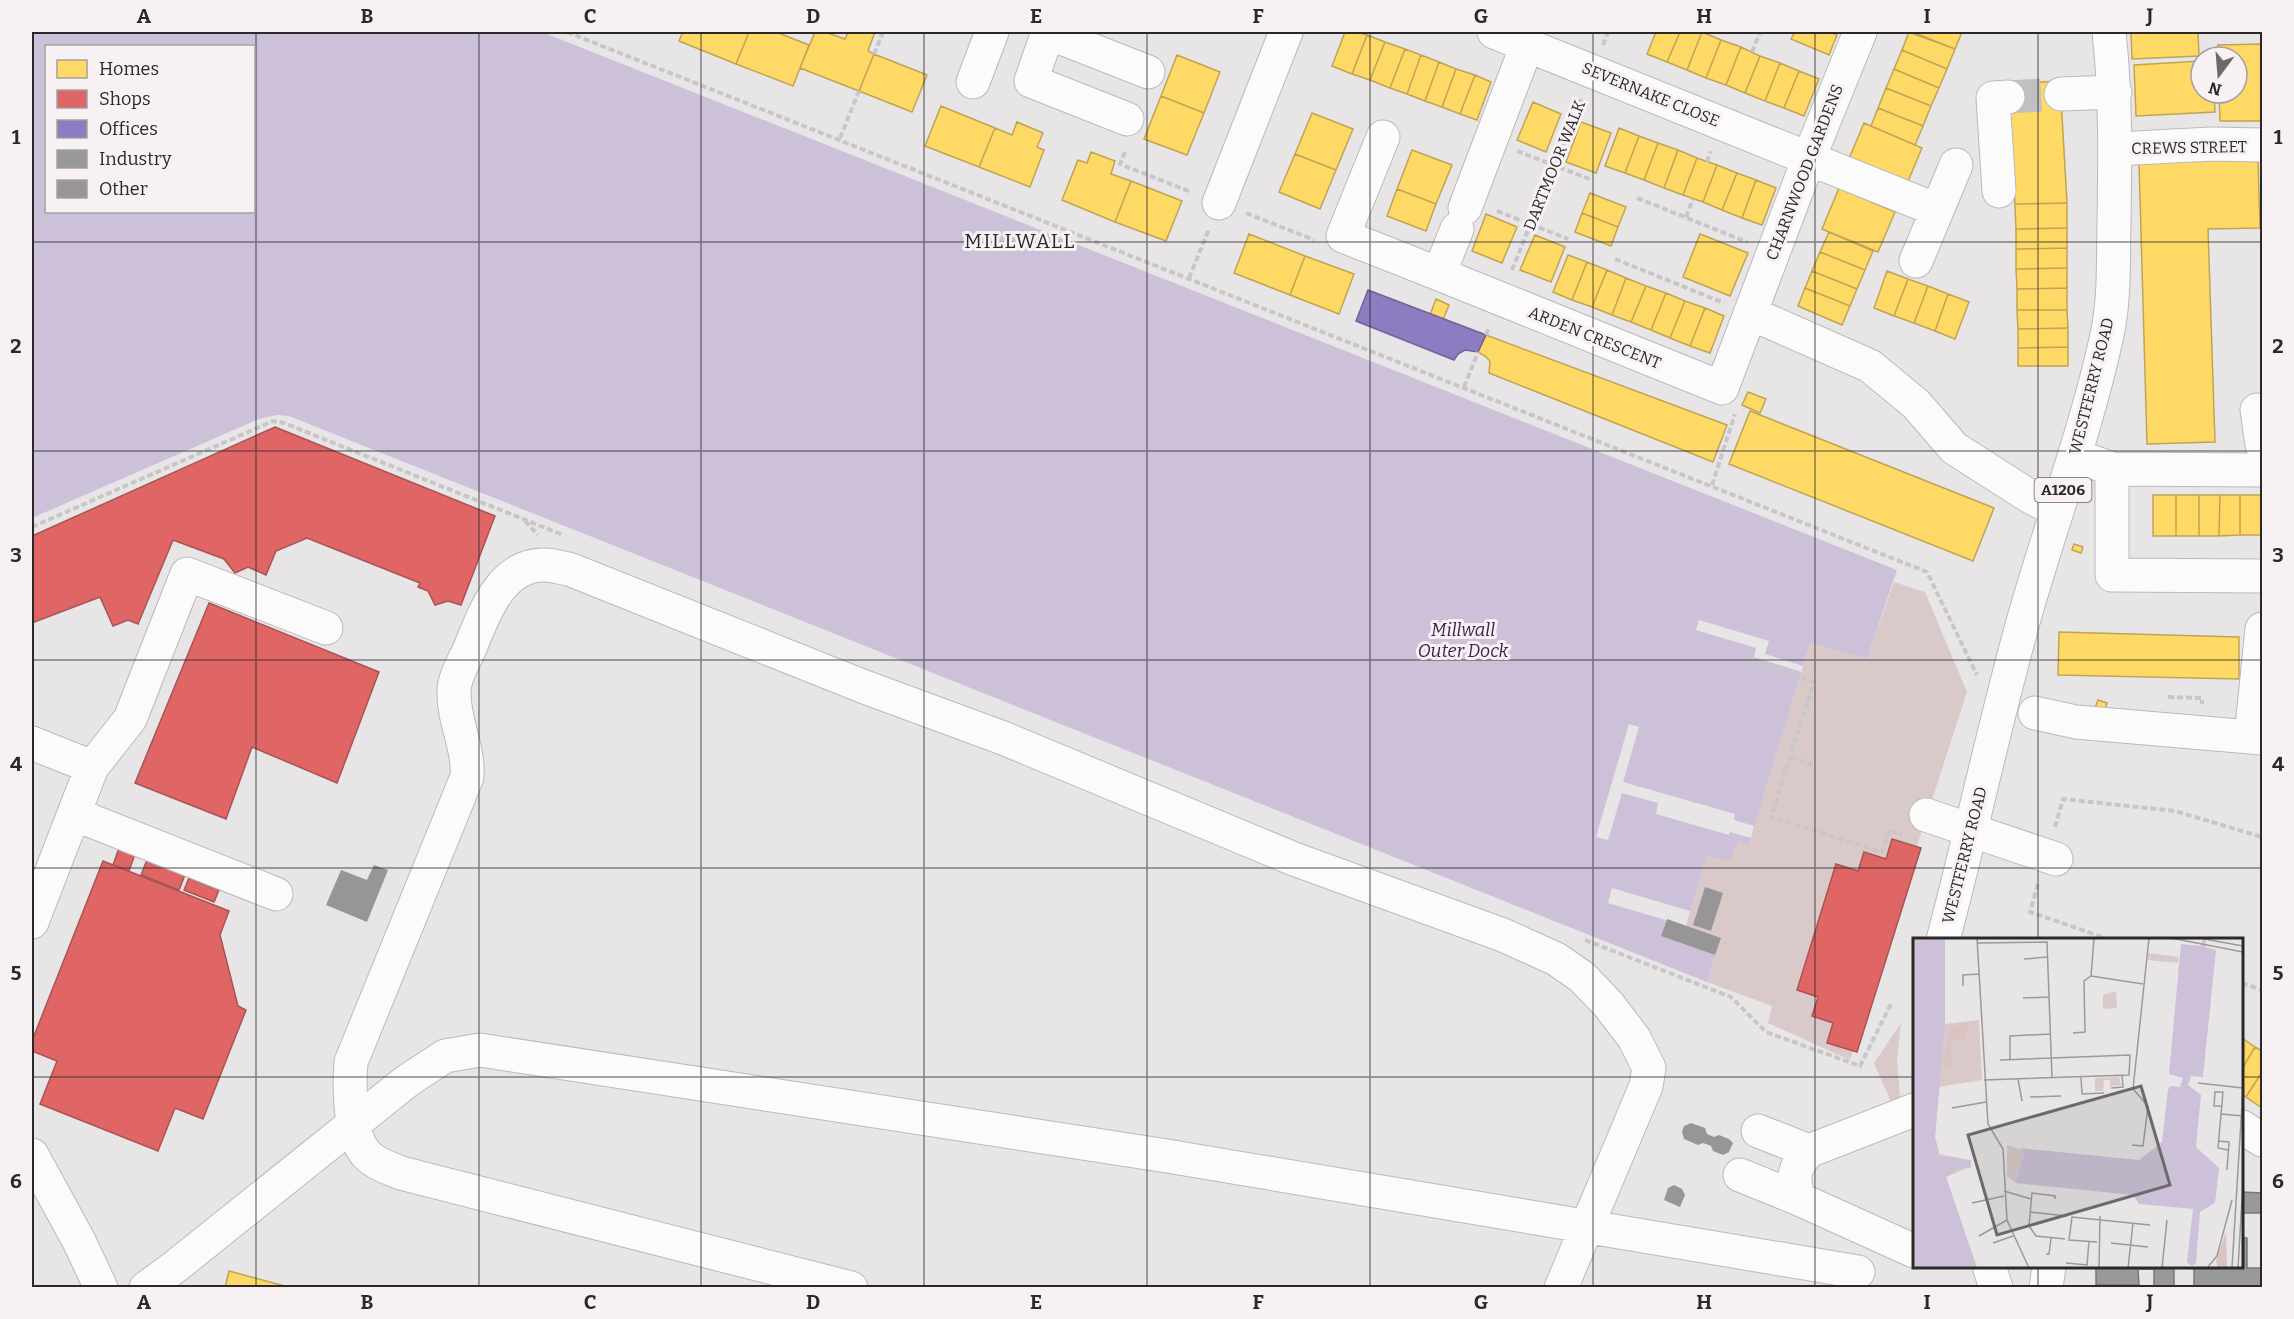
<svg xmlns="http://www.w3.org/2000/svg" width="2294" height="1319" viewBox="0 0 2294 1319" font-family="Bitter,serif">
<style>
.green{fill:#d9cac9}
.water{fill:#cdc1d9;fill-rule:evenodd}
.pier{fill:#e8e5e7}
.homes{fill:#ffd966;stroke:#bfa454;stroke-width:1.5}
.shops{fill:#e06666;stroke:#a95354;stroke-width:1.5}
.offices{fill:#8e7cc3;stroke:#706395;stroke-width:1.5}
.industry{fill:#999;stroke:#787777;stroke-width:1.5}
.building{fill:#989597}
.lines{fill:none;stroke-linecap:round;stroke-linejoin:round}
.minor-tunnel{stroke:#c2bfc1;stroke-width:33;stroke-dasharray:33 16;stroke-linecap:butt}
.minor-casing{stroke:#bbb9ba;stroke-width:35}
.major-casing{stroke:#bbb9ba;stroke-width:35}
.path{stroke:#c8c6c7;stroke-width:4;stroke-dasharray:6 3;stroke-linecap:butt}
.minor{stroke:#fcfbfb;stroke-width:33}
.major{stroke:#fcfbfb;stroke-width:33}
.grid{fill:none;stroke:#2a2829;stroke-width:1.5;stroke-opacity:0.55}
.labels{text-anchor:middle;stroke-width:6;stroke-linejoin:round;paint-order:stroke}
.shield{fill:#f7f1f4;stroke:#686466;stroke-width:1.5}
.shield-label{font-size:15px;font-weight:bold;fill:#2a2829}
.street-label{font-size:16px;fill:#2a2829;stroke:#f7f1f4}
.water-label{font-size:18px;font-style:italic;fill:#38224d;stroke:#f7f1f4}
.quarter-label{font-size:20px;letter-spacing:1.5px;fill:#2a2829;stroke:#f7f1f4}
.inset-river{fill:none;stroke:#cdc1d9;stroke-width:3}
.inset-road{fill:none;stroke:#9c999b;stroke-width:1.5}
.view{fill:#6c6a6c;fill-opacity:0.15;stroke:#6c6a6c;stroke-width:3}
.inset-edge{fill:none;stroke:#2a2829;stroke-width:3}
.neatline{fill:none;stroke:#2a2829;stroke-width:2}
.grid-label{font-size:20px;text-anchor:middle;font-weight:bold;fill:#2a2829}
</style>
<rect width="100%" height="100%" fill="#e8e5e7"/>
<!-- green -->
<path class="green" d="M1894,582L1925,592L1967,692L1917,846L1921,848L1857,1052L1853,1051L1850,1060L1768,1023L1772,1006L1707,982L1715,955L1661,936L1667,919L1686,926L1707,855L1738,840L1749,843L1810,643L1867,659Z
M1901,1023L1897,1060L1900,1097L1892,1104L1874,1063Z"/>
<!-- water -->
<path class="water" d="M32,32H542L1897,570L1867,659L1810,643L1749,844L1738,840L1730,862L1707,855L1686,926L1666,920L1661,936L1715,955L1707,982L289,416L277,415L259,419L32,518ZM46,46H254V212H46Z"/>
<!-- pier -->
<path class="pier" d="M1699,620L1769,641L1765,654L1803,666L1802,672L1754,657L1756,648L1696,630Z
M1629,724L1639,727L1623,782L1735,814L1734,820L1754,826L1751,838L1730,832L1729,835L1656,814L1658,803L1622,793L1608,840L1596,837Z
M1612,888L1690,911L1686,926L1608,903Z"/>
<!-- homes -->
<path class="homes" d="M683,32H749L736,64L679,41Z
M749,32H776L809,45L793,86L736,64Z
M815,32H825L845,39L848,32H875L868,51L874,54L859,91L800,68Z
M1345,32H1357L1367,35L1352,74L1332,66Z
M1656,32H1680L1667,62L1647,54Z
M1680,32H1702L1687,70L1667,62Z
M1702,32L1721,40L1706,78L1687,70Z
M1795,32H1830L1837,35L1829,55L1791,39Z
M1909,32L1955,49L1947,69L1902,50Z
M1912,32H1962L1955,49Z
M2131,32H2198L2199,56L2132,59Z
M1367,35L1385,42L1370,80L1352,74Z
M1721,40L1741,47L1726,85L1706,78Z
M1385,42L1405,49L1390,88L1370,80Z
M2262,44V121H2220L2219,93H2237V57H2218V45Z
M1741,47L1760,56L1745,93L1726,85Z
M1405,49L1421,55L1407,94L1390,88Z
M1902,50L1947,69L1939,88L1894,69Z
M874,54L927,75L912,112L859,91Z
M1177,55L1220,72L1204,113L1161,96Z
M1421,55L1439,62L1425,101L1407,94Z
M1760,56L1780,63L1765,101L1745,93Z
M2201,61V93H2214L2215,112L2136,116L2134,65Z
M1439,62L1456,69L1442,107L1425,101Z
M1780,63L1799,71L1784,108L1765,101Z
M1456,69L1475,75L1460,114L1442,107Z
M1894,69L1939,88L1931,106L1886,88Z
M1799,71L1819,79L1804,116L1784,108Z
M1475,75L1491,82L1477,120L1460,114Z
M2060,81L2067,203L2015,204L2007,84Z
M1886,88L1931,106L1923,126L1878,108Z
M1161,96L1204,113L1187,155L1144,139Z
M1533,102L1561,114L1546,152L1517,140Z
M941,106L995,128L979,167L925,146Z
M1878,108L1923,126L1915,145L1871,126Z
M1312,113L1353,129L1336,170L1295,154Z
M1017,122L1043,133L1037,147L1044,150L1030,187L979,167L995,128L1012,135Z
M1581,122L1611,133L1596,173L1566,162Z
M1864,123L1922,148L1906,186L1848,161Z
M1619,128L1639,136L1625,173L1605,166Z
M1639,136L1658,143L1644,180L1625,173Z
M1658,143L1678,150L1664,188L1644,180Z
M1412,150L1452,165L1436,204L1397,189Z
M1678,150L1697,158L1683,195L1664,188Z
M1091,152L1115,161L1111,174L1131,181L1115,222L1062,200L1078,160L1087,163Z
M1295,154L1336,170L1320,209L1279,192Z
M1697,158L1717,165L1703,202L1683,195Z
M2258,158L2260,228L2208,229L2215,442L2147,444L2139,162Z
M1717,165L1737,173L1722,210L1703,202Z
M1737,173L1756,180L1742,218L1722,210Z
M1756,180L1776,188L1762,225L1742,218Z
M1131,181L1182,201L1166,241L1115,222Z
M1839,188L1895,212L1878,252L1822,229Z
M1397,189L1436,204L1426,231L1387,216Z
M1590,193L1626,207L1618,227L1582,213Z
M2067,203V228L2016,229L2015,204Z
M1582,213L1618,227L1611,246L1575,232Z
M1486,214L1517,227L1502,263L1472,251Z
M2067,228V248L2016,249V229Z
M1829,232L1873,251L1865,270L1820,252Z
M1249,234L1305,256L1290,295L1234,273Z
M1700,234L1748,253L1730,296L1683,277Z
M1535,235L1565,247L1551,282L1520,270Z
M2067,248V268L2016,269V249Z
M1820,252L1865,270L1857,289L1812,271Z
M1568,255L1587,262L1572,300L1553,292Z
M1305,256L1354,274L1339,314L1290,295Z
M1587,262L1607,270L1592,307L1572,300Z
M2067,268V288L2017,289L2016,269Z
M1607,270L1626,278L1612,315L1592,307Z
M1812,271L1857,289L1850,306L1805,288Z
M1887,271L1908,279L1894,316L1874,308Z
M1626,278L1646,286L1631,322L1612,315Z
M1908,279L1928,286L1914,323L1894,316Z
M1646,286L1666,293L1651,330L1631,322Z
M1928,286L1948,294L1935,331L1914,323Z
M1805,288L1850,306L1842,325L1798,306Z
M2067,288V310H2017V289Z
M1666,293L1685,301L1670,338L1651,330Z
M1948,294L1969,302L1955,339L1935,331Z
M1436,299L1449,305L1443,320L1430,315Z
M1685,301L1705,308L1690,346L1670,338Z
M1705,308L1724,316L1710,353L1690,346Z
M2017,310H2067L2068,328L2018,329Z
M2068,328V347L2018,348V329Z
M1486,335L1727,425L1713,462L1489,373L1490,361L1485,356L1478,352Z
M2068,347V366H2018V348Z
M1748,392L1766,399L1760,413L1742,405Z
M1750,411L1994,508L1973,561L1729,464Z
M2153,495H2176V536H2153Z
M2176,495H2199V536H2176Z
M2199,495H2220L2219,536H2199Z
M2220,495H2240V535L2219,536Z
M2240,495H2262V535H2240Z
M2074,544L2083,547L2081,553L2072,550Z
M2059,632L2239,637V679L2058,675Z
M2098,700L2107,703L2103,714L2094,711Z
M2242,1038L2255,1047L2242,1069Z
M2255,1047L2262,1051V1072L2246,1097L2242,1094V1069Z
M2262,1072V1108L2246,1097Z
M229,1271L292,1288H225Z"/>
<!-- shops -->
<path class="shops" d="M275,427L495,516L461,605L448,601L435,605L428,591L418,587L420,583L307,538L276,551L266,575L248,567L235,573L224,559L173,540L138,624L128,620L113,626L100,597L32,623V536Z
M209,603L379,672L337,783L252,747L226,819L135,783Z
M1892,839L1921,848L1857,1052L1827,1043L1833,1023L1812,1016L1818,997L1797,990L1836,864L1858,871L1864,852L1886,859Z
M119,848L135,854L129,871L113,865Z
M147,860L185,875L179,890L141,875Z
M103,861L229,911L220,935L238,1006L246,1010L203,1119L175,1108L158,1151L40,1104L57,1061L32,1051V1041Z
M189,878L219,890L214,902L184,890Z"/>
<!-- offices -->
<path class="offices" d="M1368,290L1486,335L1478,352L1465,350L1458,354L1454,360L1356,321Z"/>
<!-- industry -->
<path class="industry" d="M2242,1192L2262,1193V1213H2242Z
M2242,1237L2247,1238V1268H2262V1288H2194V1266H2242Z
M2096,1266H2174V1286H2154V1269H2138L2139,1285H2096Z"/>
<!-- building -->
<path class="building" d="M374,865L388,870L367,922L326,905L341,870L367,880Z
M1705,887L1723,893L1711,931L1693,925Z
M1667,919L1721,938L1715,955L1661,936Z
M1691,1123L1705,1128L1707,1134L1714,1137L1719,1135L1729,1139L1733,1143L1729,1152L1723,1155L1713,1151L1711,1146L1703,1143L1698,1145L1684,1139L1682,1132L1684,1126Z
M1674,1185L1682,1189L1685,1195L1680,1207L1664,1200L1668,1188Z"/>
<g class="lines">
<!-- minor-tunnel -->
<path class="minor-tunnel" d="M2008,97L2061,94"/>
<!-- minor casing -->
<g class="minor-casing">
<path id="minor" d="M1046,32L1148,72
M1048,32L1031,81L1127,119
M1494,32L1937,210
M973,82L992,32
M2061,94L2115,92
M1383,137L1343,236L1439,274
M2116,149L2211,144L2262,145
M1999,191L1993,98L2008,97
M1219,203L1286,32
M1465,208L1527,45
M1457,229L1439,274L1722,388L1809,158L1860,32
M1916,261L1956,165
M1750,313L1870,366L1916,404L1954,448L2029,496L2056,510
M2257,410L2262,445
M2093,462L2112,469L2262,470
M2112,469V575L2262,576
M2035,713L2076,722L2262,738
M2251,737L2262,629
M32,743L92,767
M74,814L276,894
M1926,815L2056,859
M32,922L92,767L130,719L187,574L326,628
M2242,1127L2262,1140
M1758,1131L1809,1151
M32,1155L79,1241L101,1288
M1740,1175L1799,1199L1914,1251
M1799,1199C1792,1177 1793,1168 1809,1151L1914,1110
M146,1288L176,1266L407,1081L445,1056L480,1050L1167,1156L1858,1272
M851,1288L401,1173C389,1168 376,1164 367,1155C349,1136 349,1087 351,1062L467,777C469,746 453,721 454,691C454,677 465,660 470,648C484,614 501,563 546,565C553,565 561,568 569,569L862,686L1003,738L1294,859L1503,935L1556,959L1582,977L1608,1004L1634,1038L1649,1068L1646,1086L1561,1288
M2046,1288L2049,1266"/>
</g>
<!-- major casing -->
<g class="major-casing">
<path id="major" d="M1943,940C1971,834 1994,727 2023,622C2050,526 2086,432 2107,335C2115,298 2113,260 2114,223C2115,159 2116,95 2109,32
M1989,1266L1996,1288"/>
</g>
<!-- path -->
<path class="path" d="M567,32L1927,572L1977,675
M1603,45L1608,32
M1752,52L1760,32
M874,54L883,32
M840,138L859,91
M1517,151L1592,180
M1125,152L1120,164L1191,192
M1707,162L1711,151
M1637,198L1747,242
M1497,211L1568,239
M1246,213L1314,240
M1686,217L1693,199
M1615,259L1724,303
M1512,270L1581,99
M1189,278L1209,229
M1486,335L1489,327
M1464,387L1478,352
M1712,485L1735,414
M525,521L538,535
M32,527L273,421L284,423L563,535
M1741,659L1814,682L1771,817L1882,852L1889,830L1902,834
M2168,697L2202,698V704
M1790,757L1815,765
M2055,827L2063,799L2175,811L2262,837
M2038,884L2030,912L2111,940
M1585,940L1731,997L1766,1032L1860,1066L1892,1002
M2242,983L2262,990"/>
<!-- minor -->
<use href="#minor" class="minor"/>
<!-- major -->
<use href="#major" class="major"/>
</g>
<!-- grid -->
<path class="grid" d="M256,32V1288M479,32V1288M701,32V1288M924,32V1288M1147,32V1288M1370,32V1288M1593,32V1288M1815,32V1288M2038,32V940M32,242H2262M32,451H2262M32,660H2262M32,868H2262M32,1077H1914M2242,1077H2262M2038,1266V1288"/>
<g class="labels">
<!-- shield labels -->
<rect class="shield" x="2034.5" y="478" width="57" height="24" rx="4.5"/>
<g class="shield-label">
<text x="2063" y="495">A1206</text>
</g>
<!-- street labels -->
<g class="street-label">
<text transform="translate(1651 94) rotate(22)" y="6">SEVERNAKE CLOSE</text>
<text transform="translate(2189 147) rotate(-1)" y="6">CREWS STREET</text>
<text transform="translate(1554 165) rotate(-68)" y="6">DARTMOOR WALK</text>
<text transform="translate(1804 172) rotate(-69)" y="6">CHARNWOOD GARDENS</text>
<text transform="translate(1595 337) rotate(22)" y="6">ARDEN CRESCENT</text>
<text transform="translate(2091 386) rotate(-76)" y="6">WESTFERRY ROAD</text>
<text transform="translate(1964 855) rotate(-76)" y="6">WESTFERRY ROAD</text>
</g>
<!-- water labels -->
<g class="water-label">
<text x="1463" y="636">Millwall<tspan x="1463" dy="21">Outer Dock</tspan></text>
</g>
<!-- quarter labels -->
<g class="quarter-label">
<text x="1020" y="248">MILLWALL</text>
</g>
</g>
<!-- overview -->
<g transform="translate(1913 938)">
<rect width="330" height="330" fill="#e8e5e7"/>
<path d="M32,0V86L66,82L69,142L26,149L22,199L26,216L52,221V231L33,239L64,330H55L24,218L15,172ZM235,15L266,19L265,25L235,22ZM203,53L204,70L190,71V57ZM182,140L206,139L208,147L197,148V142H191L190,153H182ZM94,207L111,213L102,244L94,238Z" fill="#d9cac9"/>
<path d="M56,87L51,103L37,99L40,127L35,130L30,123L39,90L36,88ZM313,294L314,330H305L303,323Z" fill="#dbc3c3"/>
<path d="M0,0H32V86L22,199L27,218L58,222V230L44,231L33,239L64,330H0ZM290,0H293L292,9L303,12L290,139L278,138L275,147L288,157L283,209L306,230L302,265L287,274L283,325L279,328L274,324L280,271L226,266L220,257L102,245L111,214L107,210L226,222L249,204L255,152L257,148L267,149L270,140L256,136L268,6L288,8Z" fill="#cdc1d9"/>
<path class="inset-river" d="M0,279L27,330M0,302L15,330"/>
<path class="inset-road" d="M64,0L75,186L90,211L94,282L116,330M258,0L330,14M286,0L330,8M64,5L134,4L139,140M111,21L134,19M178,38L230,46M178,38L181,0M50,48V37L66,36M110,60L136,59M160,95L172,94L171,43L178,38M97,122V98L137,96M168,139L169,156L191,155M105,141L109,163M71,142L216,137L217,117L87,122M285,145L330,150M198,150L210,149L209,137M117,159L148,158M308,168H301L302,154H310L305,210L315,212M39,170L73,164M308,176L330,178M305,203L316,204L314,232M219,207L230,208L235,168L220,151L236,0M91,253L118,261M142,261V258L119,255L116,288L123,298L152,301M59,265L91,258M117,274L154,278M66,298L94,282M184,304L156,302L159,279L237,287M80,305L100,298M198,305L235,309M133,316H136L138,300M153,325L174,327L176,303M186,330L187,278M215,330L220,285M249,330L254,282M294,330L304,318L319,262M319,330L330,150M325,330L330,244"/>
<path class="view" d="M228,148L257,247L84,297L55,197Z"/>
<rect width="330" height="330" class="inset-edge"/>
</g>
<!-- border -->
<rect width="2294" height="1319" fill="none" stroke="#f7f1f4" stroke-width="66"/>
<!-- legend -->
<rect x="45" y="45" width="210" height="168" fill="#f7f1f4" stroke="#a5a1a3" stroke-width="1.5"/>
<rect x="57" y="60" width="30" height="18" fill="#ffd966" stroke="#a5a1a3" stroke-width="1.5"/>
<text x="99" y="75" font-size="18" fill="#2a2829">Homes</text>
<rect x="57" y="90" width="30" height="18" fill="#e06666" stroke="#a5a1a3" stroke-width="1.5"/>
<text x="99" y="105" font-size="18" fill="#2a2829">Shops</text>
<rect x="57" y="120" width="30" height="18" fill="#8e7cc3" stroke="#a5a1a3" stroke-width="1.5"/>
<text x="99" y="135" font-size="18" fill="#2a2829">Offices</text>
<rect x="57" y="150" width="30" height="18" fill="#999999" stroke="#a5a1a3" stroke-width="1.5"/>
<text x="99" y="165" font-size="18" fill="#2a2829">Industry</text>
<rect x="57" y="180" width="30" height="18" fill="#989597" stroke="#a5a1a3" stroke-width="1.5"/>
<text x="99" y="195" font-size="18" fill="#2a2829">Other</text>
<!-- north arrow -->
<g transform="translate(2219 75) rotate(196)"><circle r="28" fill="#f7f1f4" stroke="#a5a1a3" stroke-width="1.5"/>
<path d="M0-4.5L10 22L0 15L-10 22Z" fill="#6c6a6c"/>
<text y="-9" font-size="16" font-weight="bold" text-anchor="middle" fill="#2a2829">N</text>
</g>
<rect x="33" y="33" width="2228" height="1253" class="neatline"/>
<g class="grid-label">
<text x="144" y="23">A</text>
<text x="367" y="23">B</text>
<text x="590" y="23">C</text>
<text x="813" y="23">D</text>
<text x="1036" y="23">E</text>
<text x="1258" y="23">F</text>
<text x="1481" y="23">G</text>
<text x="1704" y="23">H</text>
<text x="1927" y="23">I</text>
<text x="2150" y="23">J</text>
<text x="16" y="144">1</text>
<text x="2278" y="144">1</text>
<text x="16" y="353">2</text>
<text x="2278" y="353">2</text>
<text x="16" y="562">3</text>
<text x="2278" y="562">3</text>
<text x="16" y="771">4</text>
<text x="2278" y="771">4</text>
<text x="16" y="980">5</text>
<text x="2278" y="980">5</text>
<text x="16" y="1188">6</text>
<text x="2278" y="1188">6</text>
<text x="144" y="1309">A</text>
<text x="367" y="1309">B</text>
<text x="590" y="1309">C</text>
<text x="813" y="1309">D</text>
<text x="1036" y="1309">E</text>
<text x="1258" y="1309">F</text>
<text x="1481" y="1309">G</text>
<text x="1704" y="1309">H</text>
<text x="1927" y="1309">I</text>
<text x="2150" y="1309">J</text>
</g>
</svg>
